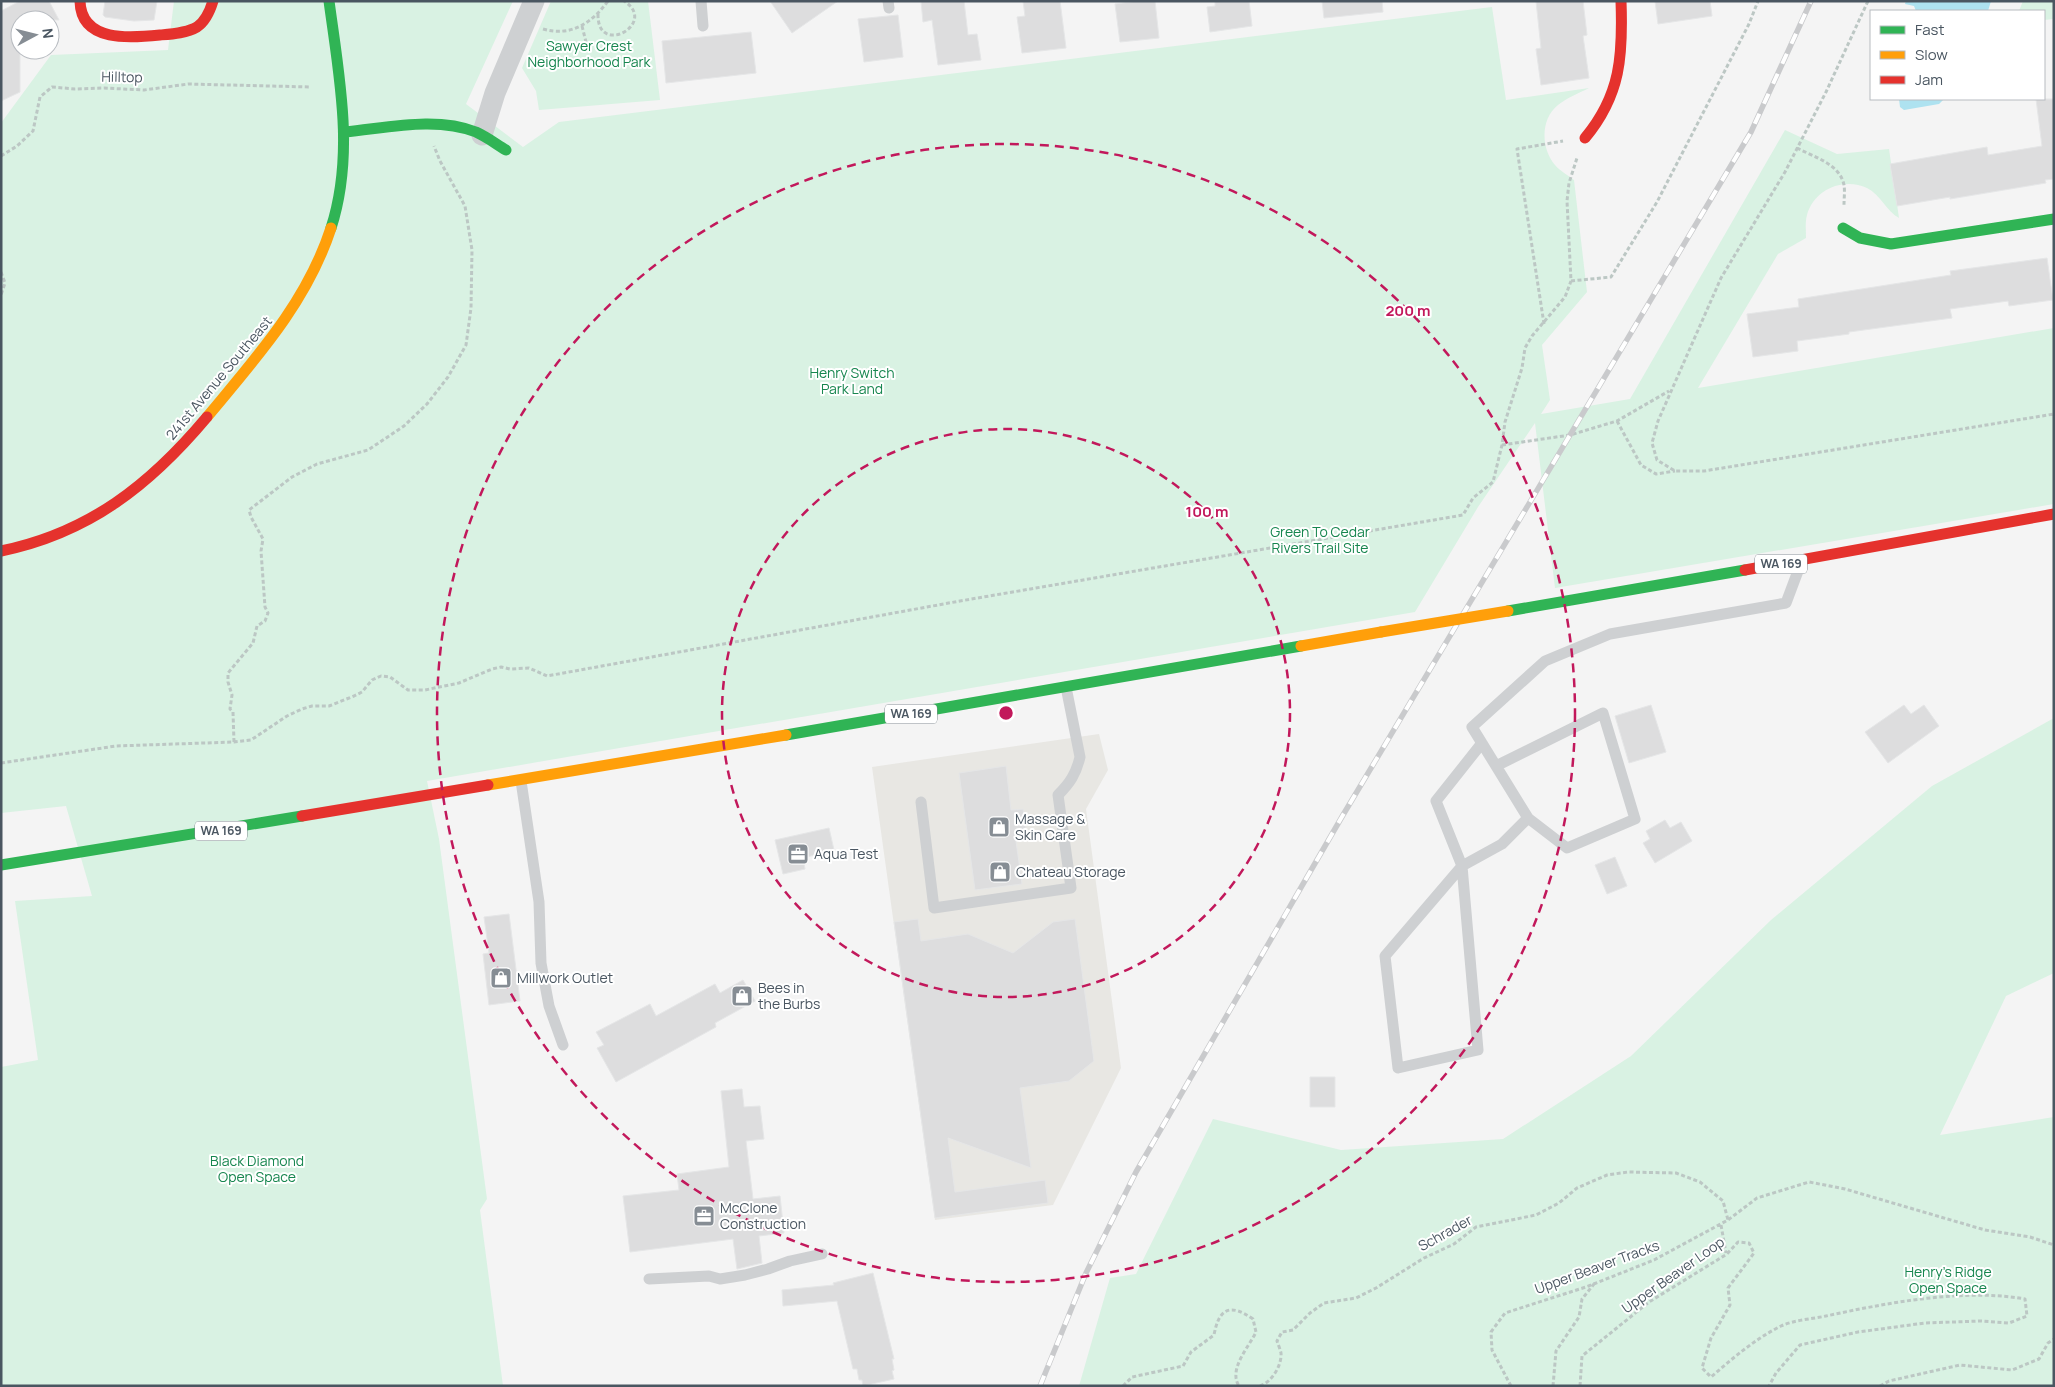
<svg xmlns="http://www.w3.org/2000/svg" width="2055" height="1387" viewBox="0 0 2055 1387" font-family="Manrope,sans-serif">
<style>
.commercial{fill:#e8e7e3}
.green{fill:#d9f2e3}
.water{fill:#aee2f0}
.building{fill:#ddddde;stroke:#e5e6e7}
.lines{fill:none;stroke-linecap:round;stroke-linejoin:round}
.path{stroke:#bcc7c4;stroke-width:3;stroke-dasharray:4 2.5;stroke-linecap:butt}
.lane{stroke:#ced0d2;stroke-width:11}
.street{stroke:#ced0d2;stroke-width:21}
.fast{stroke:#30b455;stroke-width:11}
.slow{stroke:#ff9f0a;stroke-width:11}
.jam{stroke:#e5322d;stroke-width:11}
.rail-casing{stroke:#c9cacc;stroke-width:5.5}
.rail{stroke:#fff;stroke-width:4;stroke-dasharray:11;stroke-linecap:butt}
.slow-bridge{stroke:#ff9f0a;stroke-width:11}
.ring{fill:none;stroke:#c2185b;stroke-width:2.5;stroke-dasharray:9 6}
.labels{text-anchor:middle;stroke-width:4;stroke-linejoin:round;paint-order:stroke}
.shield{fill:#fff;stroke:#808990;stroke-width:1}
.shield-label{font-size:12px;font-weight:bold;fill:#4a5661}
.park-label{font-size:14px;fill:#17864f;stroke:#fff}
.street-label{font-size:14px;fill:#4a5661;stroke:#fff}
.poi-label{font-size:14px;fill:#4a5661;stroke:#fff;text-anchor:start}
.centre{fill:#c2185b;stroke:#fff;stroke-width:2.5}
.ring-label{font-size:15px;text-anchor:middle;font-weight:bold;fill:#c2185b;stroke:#fff;stroke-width:4;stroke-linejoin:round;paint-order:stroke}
</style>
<rect width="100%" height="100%" fill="#f4f4f4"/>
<!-- commercial -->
<path class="commercial" d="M1099,734L1108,770L1086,809L1121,1068L1053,1205L935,1220L872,767Z"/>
<!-- green -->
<path class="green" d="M174,1H513L466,104L523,147L559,122L1492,7L1506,100L1589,88C1579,93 1567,98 1558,105C1540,119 1541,149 1555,165C1560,171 1568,175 1574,180L1587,292L1542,345L1550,400L1541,414L1630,399L1785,130L1837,154L1889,149L1899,218C1886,211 1881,195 1867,188C1844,177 1814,189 1807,215C1805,222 1806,231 1806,238L1778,254L1698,388L2054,328V504L1555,588L1535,423L1478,507L1415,612L427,781L439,839L487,1199L480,1210L503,1386H1V1067L38,1060L15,901L92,896L66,806L1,813V123L51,55L168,50Z
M551,1H648L660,100L539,110L536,91L522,68Z
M2023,1H2054V19L2044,20V11H2019Z
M2054,718V973L2006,996L1940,1135L2054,1117V1386H1079L1110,1278L1136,1274L1213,1119L1341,1150L1503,1139L1631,1056L1771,920L1932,786Z"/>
<!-- water -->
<path class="water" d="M1906,1H1991L1988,11H1916L1914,6L1905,4Z
M1899,99H1944L1939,104L1904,110L1900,107Z"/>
<!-- building -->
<path class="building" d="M20,1H49L59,20H20V92L1,101V11Z
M105,1H157L154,20L134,21L105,17L103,15Z
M770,1H838L792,33Z
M921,1H964L968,35L977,34L981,60L938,65L932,20L923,22Z
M1023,1H1060L1066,48L1022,53L1017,17L1025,16Z
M1138,1H1155L1159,38L1120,42L1115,4Z
M1215,1H1249L1252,26L1210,32L1207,7L1215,6Z
M1322,1H1382L1383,12L1324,18Z
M1536,1H1583L1587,35L1583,36L1589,78L1541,85L1536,49L1541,48Z
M1655,1H1710L1712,16L1658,24Z
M898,15L903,57L864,62L858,19Z
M751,32L756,73L666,83L662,41Z
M2036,99H2054V179L2045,180L2046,183L1950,199V197L1897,206L1890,164L1987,147L1988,155L2042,146Z
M2047,258L2053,300L2009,306L2008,301L1950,309L1952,318L1849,332V334L1797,341L1798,351L1753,357L1747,314L1799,307L1798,299L1951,275L1950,271Z
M1651,705L1666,752L1629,763L1615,716Z
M1904,705L1911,714L1924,705L1939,726L1888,763L1865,732Z
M1006,766L1011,810L1023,809L1027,839L1016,841L1022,884L975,890L959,773Z
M1665,820L1670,828L1681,822L1692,841L1655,863L1643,843L1650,839L1646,831Z
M829,828L834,850L803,858L805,869L783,874L775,840Z
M1615,857L1627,886L1607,894L1595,865Z
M509,914L520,1001L489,1005L483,954L489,953L484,917Z
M918,919L921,941L968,934L1013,953L1053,922L1075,919L1094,1061L1069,1081L1020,1088L1031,1168L948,1138L955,1192L1045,1180L1048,1203L935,1218L894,922Z
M743,980L755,1001L715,1023L716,1027L616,1082L597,1048L604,1045L596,1032L650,1004L656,1016L715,984L720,993Z
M1310,1077H1335V1107H1310Z
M742,1089L744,1107L760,1106L764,1139L746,1141L753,1199L780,1196L784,1233L759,1236L762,1263L737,1269L733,1239L630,1252L623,1196L679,1190L677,1174L729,1167L721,1091Z
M873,1273L894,1359H892L894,1370L892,1371L894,1379L863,1386L862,1380H859L857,1369H853L837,1301L783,1306L782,1290L834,1285L833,1283Z"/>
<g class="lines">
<!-- path -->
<path class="path" d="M1868,1L1826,92L1785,172L1721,278L1658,421L1652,443L1657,460L1675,471H1704L2054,414
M598,14C597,58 659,23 624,1
M582,26L588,50
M543,29C571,37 592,23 608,1
M1797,148C1814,157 1840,164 1844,185C1845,191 1844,199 1844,205
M1,156L17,146L33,131L40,97L52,87L75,89L104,88L144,90L188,84L311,87
M1,272L5,283L1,295
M1571,281L1611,277L1657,202L1749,24L1758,1
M1544,324L1517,149L1563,141
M1617,421L1641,465L1656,474L1675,471
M1502,445L1570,435L1617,421L1669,391
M234,742L233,712L230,709L232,695L228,682V673L253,643L257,626L265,621L268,613L265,607L261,551L263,539L251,517L249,510L292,477L317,464L368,450L404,426L427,404L448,377L466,345L471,308L472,250L465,206L440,161L434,146
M1,763L116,746L234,742L251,740L287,716L302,709L312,706H329L354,696L362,692L372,680L381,676L390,677L408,690H425L459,683L492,669L501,667L510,669L529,668L547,676L960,601L1463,515L1473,498L1493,482L1502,445L1505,422L1522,368L1525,348L1532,336L1565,297L1571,281L1567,201L1569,183L1577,158
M1721,1225L1726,1253
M1123,1386L1132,1377L1183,1366L1191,1352L1214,1335C1219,1308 1230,1303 1253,1319L1256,1332C1249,1347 1228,1369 1239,1386
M1260,1386C1272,1382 1282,1365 1281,1353C1280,1349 1278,1344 1277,1341L1282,1332L1293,1330L1310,1313L1324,1303L1356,1298L1376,1288L1424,1258L1454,1244L1476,1227L1536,1215L1559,1203L1577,1188L1607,1175L1628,1172L1676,1173L1700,1182L1723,1201L1728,1220
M1511,1386L1492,1350L1491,1332L1505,1313L1586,1287L1654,1260L1728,1220L1757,1198L1809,1182L1845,1189L1985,1230L2030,1237L2054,1245
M1553,1386L1556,1351L1579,1317L1582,1299L1594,1284
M1580,1386L1582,1356L1649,1302L1727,1254L1738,1242L1749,1243L1754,1253L1728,1288L1730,1305L1711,1338L1702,1368L1711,1377C1733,1358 1755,1339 1781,1326C1794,1320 1812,1319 1826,1316C1887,1303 1963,1288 2025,1299L2027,1316L2009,1323L1981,1321L1925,1323L1858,1332L1800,1345L1776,1373L1769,1386
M1880,1386L1889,1381L1960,1365L2012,1370L2039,1359L2048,1343L2054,1339"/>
<!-- lane -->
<path class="lane" d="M701,1L703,26
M888,1L889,8
M1482,743L1436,801L1462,866L1385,956L1398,1068L1478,1050L1462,866L1502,844L1528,818L1472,727L1545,661L1610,634L1786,603L1801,563
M1496,766L1603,713L1635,819L1567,848L1528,818
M521,781L539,902L541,963L549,1006L563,1045
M921,802L934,908L1071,888L1058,795C1070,783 1076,774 1080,757L1066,687
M649,1279L709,1276L720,1279L745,1275L768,1269L790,1261L822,1254"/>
<!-- street -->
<path class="street" d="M482,135L495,93L534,1"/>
<!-- fast -->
<path class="fast" d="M329,1C339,76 355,154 331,228
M345,132C387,128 436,116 476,132C487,137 496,144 506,150
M1843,228L1860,238L1891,244L2054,219
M1508,611L1745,570
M786,735L1301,646
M1,865L302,816"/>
<!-- slow -->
<path class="slow" d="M207,417C256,358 307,302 331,228
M1301,646L1381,632
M488,785L786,735"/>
<!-- jam -->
<path class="jam" d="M80,1C81,43 131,38 160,35C172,34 187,33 197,27C206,21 210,11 213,1
M1585,138C1621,95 1623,55 1621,1
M1,551C89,533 150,485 207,417
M1745,570L2054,514
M302,816L488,785"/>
<!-- rail casing -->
<g class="rail-casing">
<path id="rail" d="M1040,1386L1086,1273L1136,1172L1343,815L1751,132L1811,1"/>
</g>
<!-- rail -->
<use href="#rail" class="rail"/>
<!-- slow-bridge -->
<path class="slow-bridge" d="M1381,632L1508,611"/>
</g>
<!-- distance rings -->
<g class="ring">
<circle cx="1006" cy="713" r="284"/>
<circle cx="1006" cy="713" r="569"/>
</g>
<!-- icons -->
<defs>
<g id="shop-square" transform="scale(1.125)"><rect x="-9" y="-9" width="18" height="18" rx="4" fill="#868d94" stroke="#fff"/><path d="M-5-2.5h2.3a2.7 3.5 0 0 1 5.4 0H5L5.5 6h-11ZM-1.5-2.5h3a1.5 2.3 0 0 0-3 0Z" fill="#fff"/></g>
<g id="office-square" transform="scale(1.125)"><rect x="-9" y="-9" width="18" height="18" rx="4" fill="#868d94" stroke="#fff"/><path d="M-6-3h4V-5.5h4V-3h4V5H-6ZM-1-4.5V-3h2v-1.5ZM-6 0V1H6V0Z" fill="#fff"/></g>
</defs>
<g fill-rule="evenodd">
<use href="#shop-square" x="999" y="827"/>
<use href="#office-square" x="798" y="854"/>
<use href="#shop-square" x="1000" y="872"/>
<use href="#shop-square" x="501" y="978"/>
<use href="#shop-square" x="742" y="996"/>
<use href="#office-square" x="704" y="1216"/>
</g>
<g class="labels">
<!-- shield labels -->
<g class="shield">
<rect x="1755" y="554.5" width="52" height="19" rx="4"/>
<rect x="885" y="704.5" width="52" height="19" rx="4"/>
<rect x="195" y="821.5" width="52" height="19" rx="4"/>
</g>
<g class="shield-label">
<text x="1781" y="568">WA 169</text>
<text x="911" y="718">WA 169</text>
<text x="221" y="835">WA 169</text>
</g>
<!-- park labels -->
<g class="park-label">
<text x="589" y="51">Sawyer Crest<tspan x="589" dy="16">Neighborhood Park</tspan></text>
<text x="852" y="378">Henry Switch<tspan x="852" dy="16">Park Land</tspan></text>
<text x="1320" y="537">Green To Cedar<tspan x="1320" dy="16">Rivers Trail Site</tspan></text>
<text x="257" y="1166">Black Diamond<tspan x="257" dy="16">Open Space</tspan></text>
<text x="1948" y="1277">Henry's Ridge<tspan x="1948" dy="16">Open Space</tspan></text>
</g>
<!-- street labels -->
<g class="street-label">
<text transform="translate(122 77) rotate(1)" y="5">Hilltop</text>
<text transform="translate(219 378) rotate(-50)" y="5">241st Avenue Southeast</text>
<text transform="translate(1445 1233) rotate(-29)" y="5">Schrader</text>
<text transform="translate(1597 1267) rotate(-20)" y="5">Upper Beaver Tracks</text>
<text transform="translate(1673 1275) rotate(-35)" y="5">Upper Beaver Loop</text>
</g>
<!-- poi labels -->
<g class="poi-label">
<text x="1015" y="824">Massage &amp;<tspan x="1015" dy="16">Skin Care</tspan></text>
<text x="814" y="859">Aqua Test</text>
<text x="1016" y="877">Chateau Storage</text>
<text x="517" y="983">Millwork Outlet</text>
<text x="758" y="993">Bees in<tspan x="758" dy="16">the Burbs</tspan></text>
<text x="720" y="1213">McClone<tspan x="720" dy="16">Construction</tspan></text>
</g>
</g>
<circle cx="1006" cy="713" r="8" class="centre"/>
<g class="ring-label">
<text x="1408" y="316">200 m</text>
<text x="1207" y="517">100 m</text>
</g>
<!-- border -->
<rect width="2055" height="1387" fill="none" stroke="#4a5661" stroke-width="5"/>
<!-- legend -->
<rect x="1870" y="10" width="175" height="90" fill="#ffffff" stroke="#b7bbc0"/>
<rect x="1880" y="26" width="25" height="8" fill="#30b455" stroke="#b7bbc0"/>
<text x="1915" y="35" font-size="15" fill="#4a5661">Fast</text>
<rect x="1880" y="51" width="25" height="8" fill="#ff9f0a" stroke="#b7bbc0"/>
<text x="1915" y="60" font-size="15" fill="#4a5661">Slow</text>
<rect x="1880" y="76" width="25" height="8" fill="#e5322d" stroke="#b7bbc0"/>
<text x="1915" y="85" font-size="15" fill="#4a5661">Jam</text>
<!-- north arrow -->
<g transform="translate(35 35) rotate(83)"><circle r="24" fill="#ffffff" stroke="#b7bbc0"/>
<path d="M0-4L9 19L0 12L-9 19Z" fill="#868d94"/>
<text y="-8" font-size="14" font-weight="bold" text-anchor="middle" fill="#4a5661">N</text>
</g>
</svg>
